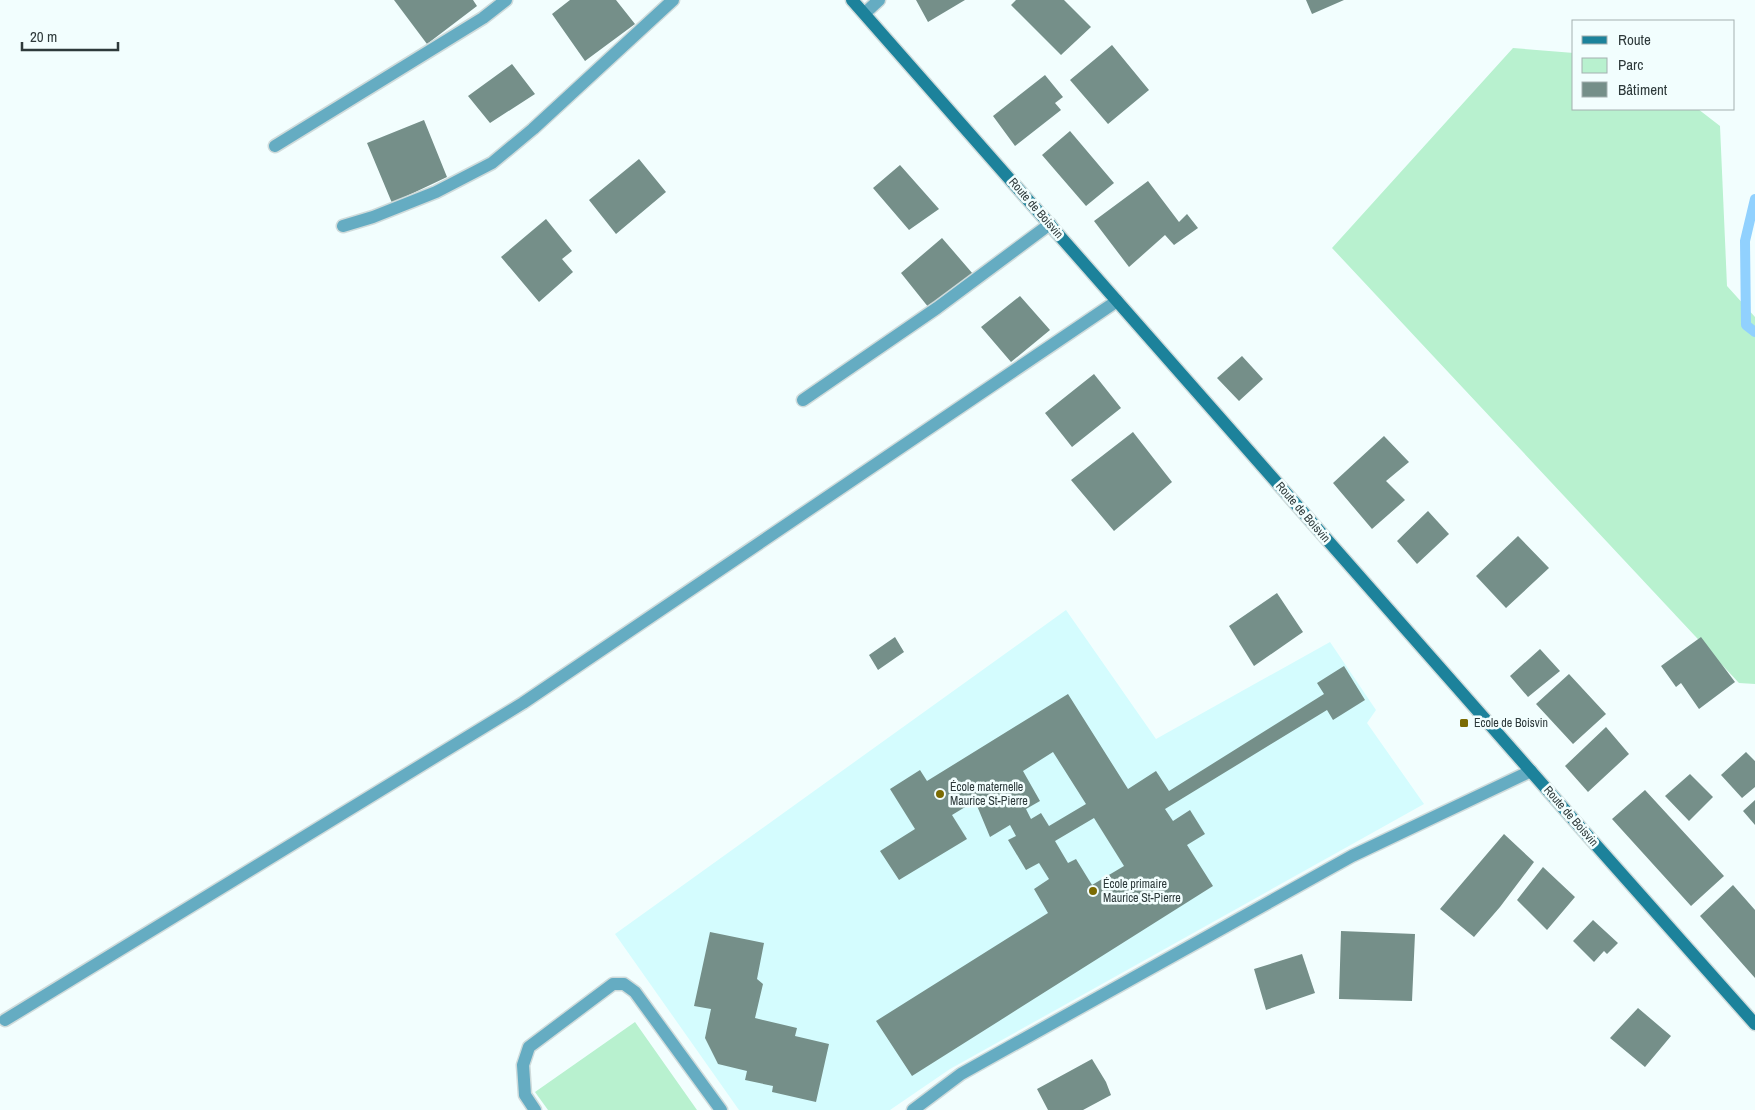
<svg xmlns="http://www.w3.org/2000/svg" width="1755" height="1110" viewBox="0 0 1755 1110" font-family="'Archivo Narrow',sans-serif">
<style>
.built{fill:#d4fcfe}
.green{fill:#b8f1cf}
.lines{fill:none;stroke-linecap:round;stroke-linejoin:round}
.stream{stroke:#91d1fe;stroke-width:10}
.building{fill:#758f89;fill-rule:evenodd}
.service-casing{stroke:#cfdbdb;stroke-width:15}
.minor-casing{stroke:#cfdbdb;stroke-width:15}
.secondary-casing{stroke:#cfdbdb;stroke-width:15}
.service{stroke:#65acc2;stroke-width:12}
.minor{stroke:#65acc2;stroke-width:12}
.secondary{stroke:#1c829b;stroke-width:12}
.poi-dot{fill:#7b6b03;stroke:#f2fefe;stroke-width:2}
.labels{text-anchor:middle;stroke-width:5;stroke-linejoin:round;paint-order:stroke}
.street-label{font-size:12px;fill:#2e3a3b;stroke:#f2fefe}
.poi-label{font-size:12px;fill:#2e3a3b;stroke:#f2fefe;text-anchor:start}
</style>
<rect width="100%" height="100%" fill="#f2fefe"/>
<!-- built -->
<path class="built" d="M1066,610L1156,739L1330,642L1376,710L1367,723L1424,804L950,1069L890,1110H739L615,934Z"/>
<!-- green -->
<path class="green" d="M1513,48L1574,53V109H1698L1720,126L1727,286L1755,317V684L1739,683L1332,248Z
M635,1022L697,1110H548L535,1092Z"/>
<g class="lines">
<!-- stream -->
<path class="stream" d="M1755,199L1745,241L1746,325L1755,332"/>
</g>
<!-- building -->
<path class="building" d="M394,0H473L477,6L427,44Z
M570,0H616L635,24L585,61L552,14Z
M916,0H965L928,22Z
M1016,0H1064L1091,27L1061,55L1011,5Z
M1306,0H1344L1312,14Z
M1112,45L1149,90L1108,124L1070,80Z
M512,64L535,94L490,123L468,96Z
M1045,75L1063,97L1055,103L1061,110L1015,146L993,116Z
M424,120L447,177L392,203L367,143Z
M1070,131L1114,183L1086,206L1042,155Z
M639,159L666,192L616,234L589,200Z
M900,165L939,209L909,230L873,188Z
M1148,181L1179,222L1187,214L1198,228L1174,245L1165,235L1129,267L1094,221Z
M546,219L572,251L562,259L573,272L539,302L501,257Z
M942,238L973,274L929,308L901,273Z
M1020,296L1050,330L1011,362L981,327Z
M1242,356L1263,379L1239,401L1217,378Z
M1094,374L1121,408L1072,447L1045,413Z
M1133,432L1172,482L1114,531L1071,480Z
M1384,436L1409,462L1386,481L1405,500L1372,529L1333,483Z
M1428,511L1449,534L1417,564L1397,541Z
M1518,536L1549,568L1506,608L1476,576Z
M1277,593L1303,632L1254,666L1229,626Z
M895,637L904,652L878,670L869,655Z
M1701,637L1735,682L1699,709L1681,683L1676,687L1661,666Z
M1540,649L1560,671L1528,697L1510,676Z
M1344,666L1365,700L1333,720L1327,710L1165,809L1173,821L1190,810L1205,834L1187,845L1213,886L912,1076L876,1021L1048,913L1034,889L1049,879L1039,863L1026,870L1008,840L1016,836L1010,825L990,837L975,801L952,815L967,839L899,880L880,851L915,829L890,789L920,770L927,781L1068,694L1128,789L1156,771L1169,791L1324,694L1317,683ZM1053,752L1086,804L1049,826L1041,813L1031,819L1026,809L1040,801L1023,771ZM1094,818L1124,866L1092,885L1076,859L1068,863L1055,841Z
M1569,674L1606,714L1573,744L1536,704Z
M1606,727L1629,754L1588,792L1565,766Z
M1746,752L1755,761V787L1742,798L1721,775Z
M1690,774L1713,797L1689,821L1665,796Z
M1645,790L1724,876L1691,906L1612,819Z
M1755,800V825L1743,811Z
M1504,834L1534,862L1500,907L1474,937L1440,909Z
M1543,867L1575,897L1547,930L1517,900Z
M1733,885L1755,910V978L1700,916Z
M1593,920L1618,943L1607,954L1604,951L1594,962L1573,941Z
M1341,931L1415,934L1412,1001L1339,999Z
M710,932L764,943L757,979L763,984L755,1018L797,1028L795,1036L829,1044L816,1102L772,1092L773,1086L745,1080L747,1071L718,1064L705,1038L711,1009L694,1006Z
M1302,954L1315,993L1266,1010L1254,969Z
M1638,1008L1671,1036L1645,1067L1610,1038Z
M1092,1059L1106,1082L1111,1095L1083,1110H1048L1037,1089Z"/>
<g class="lines">
<!-- service casing -->
<g class="service-casing">
<path id="service" d="M803,400L937,308L1050,224
M5,1020L523,703L1117,301"/>
</g>
<!-- minor casing -->
<g class="minor-casing">
<path id="minor" d="M865,13L879,0
M275,146L483,18L506,0
M343,226L373,217L436,192L492,163L533,129L673,0
M535,1110L525,1095L523,1065L529,1047L613,984H624L635,992L721,1110
M913,1110L961,1074L1352,856L1531,771"/>
</g>
<!-- secondary casing -->
<g class="secondary-casing">
<path id="secondary" d="M852,0L1580,827L1755,1024"/>
</g>
<!-- service -->
<use href="#service" class="service"/>
<!-- minor -->
<use href="#minor" class="minor"/>
<!-- secondary -->
<use href="#secondary" class="secondary"/>
</g>
<!-- markers -->
<g class="poi-dot">
<rect x="1459" y="718" width="10" height="10" rx="2.5"/>
<circle cx="940" cy="794" r="5"/>
<circle cx="1093" cy="891" r="5"/>
</g>
<g class="labels">
<!-- street labels -->
<g class="street-label">
<text transform="translate(1036 208) rotate(49)" y="4">Route de Boisvin</text>
<text transform="translate(1303 512) rotate(49)" y="4">Route de Boisvin</text>
<text transform="translate(1571 816) rotate(49)" y="4">Route de Boisvin</text>
</g>
<!-- poi labels -->
<g class="poi-label">
<text x="1474" y="727">Ecole de Boisvin</text>
<text x="950" y="791">École maternelle<tspan x="950" dy="14">Maurice St-Pierre</tspan></text>
<text x="1103" y="888">École primaire<tspan x="1103" dy="14">Maurice St-Pierre</tspan></text>
</g>
</g>
<!-- legend -->
<rect x="1572" y="20" width="162" height="90" fill="#f2fefe" stroke="#a4b0b0"/>
<rect x="1582" y="36" width="25" height="8" fill="#1c829b" stroke="#a4b0b0"/>
<text x="1618" y="45" font-size="15" fill="#2e3a3b">Route</text>
<rect x="1582" y="58" width="25" height="15" fill="#b8f1cf" stroke="#a4b0b0"/>
<text x="1618" y="70" font-size="15" fill="#2e3a3b">Parc</text>
<rect x="1582" y="82" width="25" height="15" fill="#758f89" stroke="#a4b0b0"/>
<text x="1618" y="95" font-size="15" fill="#2e3a3b">Bâtiment</text>
<!-- scale -->
<path d="M22 42v8h96v-8" fill="none" stroke="#2e3a3b" stroke-width="2.5"/>
<text x="30" y="42" font-size="15" fill="#2e3a3b" stroke="#f2fefe" stroke-width="4" paint-order="stroke">20 m</text>
</svg>
